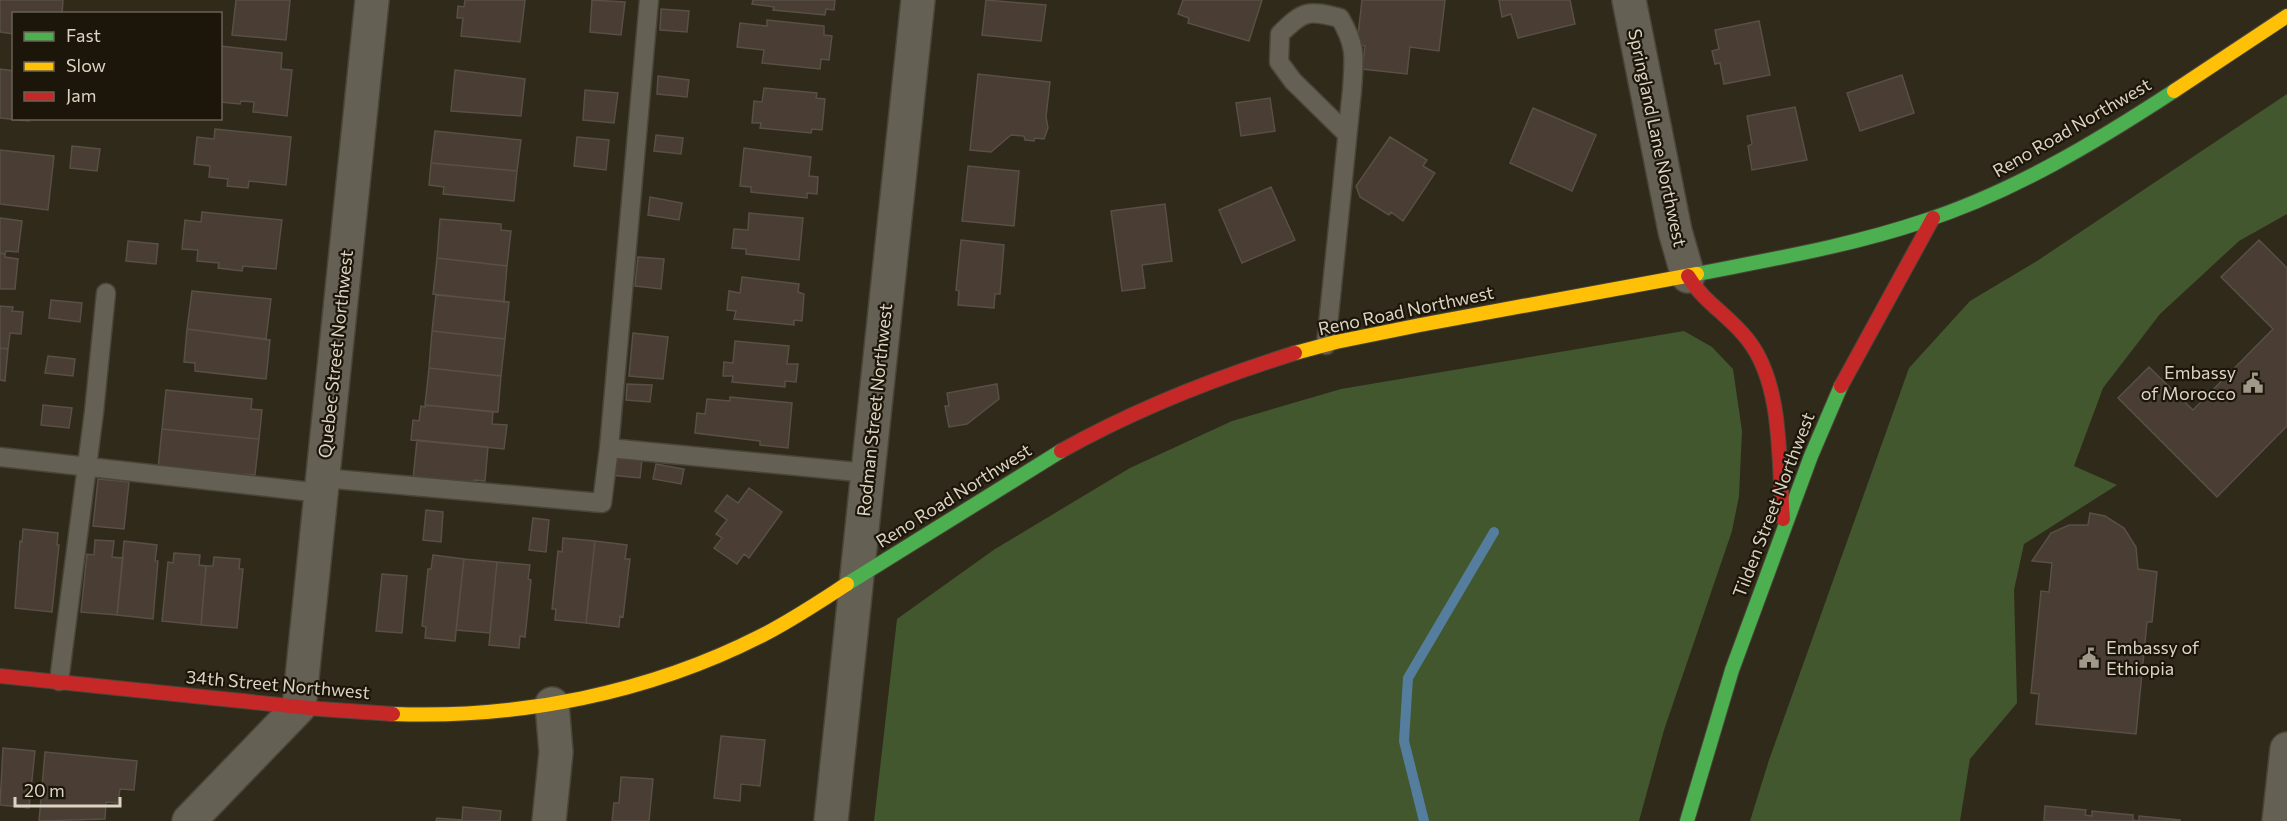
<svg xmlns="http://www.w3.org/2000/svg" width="2287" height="821" viewBox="0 0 2287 821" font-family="Commissioner,sans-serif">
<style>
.forest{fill:#42572e}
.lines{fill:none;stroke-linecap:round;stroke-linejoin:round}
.stream{stroke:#557d9d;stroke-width:10}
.building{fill:#4a3e34;stroke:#584f46;stroke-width:1.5}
.lane-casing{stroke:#4b4539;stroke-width:21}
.street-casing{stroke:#4b4539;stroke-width:36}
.fast-casing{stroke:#4b4539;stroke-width:16}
.slow-casing{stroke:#4b4539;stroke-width:16}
.jam-casing{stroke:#4b4539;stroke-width:16}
.lane{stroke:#656054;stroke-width:18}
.street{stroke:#656054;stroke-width:33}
.fast{stroke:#4caf50;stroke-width:14}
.slow{stroke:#ffc107;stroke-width:14}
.jam{stroke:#c62828;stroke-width:14}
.labels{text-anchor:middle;stroke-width:4.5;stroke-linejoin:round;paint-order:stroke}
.street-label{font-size:18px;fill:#dcd4c3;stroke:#1c160a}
.poi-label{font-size:18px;fill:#dcd4c3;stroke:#1c160a;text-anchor:end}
</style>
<rect width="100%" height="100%" fill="#302a1a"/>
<!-- forest -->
<path class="forest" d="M2287,94V214L2239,241L2160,314L2103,388L2074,466L2117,485L2024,544L2014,590L2017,703L1970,759L1960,821H1750L1769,760L1909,368L1970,301L2037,261Z
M1684,331L1712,347L1733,369L1742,431L1739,496L1732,531L1664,730L1639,821H874L897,619L995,549L1130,468L1232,421L1341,389Z"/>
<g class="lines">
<!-- stream -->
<path class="stream" d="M1424,821L1404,741L1408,678L1494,532"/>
</g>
<!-- building -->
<path class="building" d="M0,0H63L62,14H14V34L0,32Z
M236,0H290L286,40L232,35Z
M465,0H525L520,42L461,36L463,18H457L458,6L464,7Z
M592,0L625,2L621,35L590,32Z
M753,0H835L834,10L826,9L825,15L773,10L774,7L752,4Z
M986,0L1046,5L1041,41L982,35Z
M1183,0H1262L1249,41L1188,23L1189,18L1178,14Z
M1362,0H1445L1439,51L1410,47L1407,74L1362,69L1365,46L1357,44Z
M1499,0H1570L1575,24L1518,38L1511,14L1502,17Z
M661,9L689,11L687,32L660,30Z
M767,20L824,26V35L832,36L829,60L821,59L820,69L762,63L764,50L737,47L740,23L767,26Z
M1759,21L1770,75L1724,84L1720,63L1715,64L1712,51L1719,49L1715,30Z
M220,46L282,53L281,69L292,70L287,116L253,112L254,102L241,101L240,104L220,102Z
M0,69L14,71V118H29V121L0,118Z
M455,70L525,79L521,116L451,111Z
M978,74L1050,82L1046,117L1048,128L1044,139L1035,138L1034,141L1025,140L1024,136L1011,135L991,152L970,150Z
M1902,75L1914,113L1860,131L1847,93Z
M658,76L689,80L687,97L657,94Z
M764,88L817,93L816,98L825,99L822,130L812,129L811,133L760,128L761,123H752L754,101L762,102Z
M585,90L618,93L614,123L583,120Z
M1270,98L1275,131L1241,136L1236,103Z
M1795,107L1807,160L1752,170L1748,146L1752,144L1747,116Z
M1533,108L1596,135L1572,191L1510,163Z
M215,129L291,137L286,185L249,181L248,188L227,186L228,179L209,177L210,166L194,164L197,137L214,139Z
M435,131L521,140L517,171L431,163Z
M656,135L683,138L681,154L654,151Z
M577,137L609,140L606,170L574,166Z
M1390,137L1427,160L1423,166L1435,173L1403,221L1391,212L1389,215L1360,197L1356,186Z
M72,146L100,149L97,171L70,168Z
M744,148L811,157L809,176L818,177L817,194L807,193V198L751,192V187L740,186Z
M0,150L54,156L48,210L0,204Z
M431,163L517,171L514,201L443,194L444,187L429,185Z
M968,166L1019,171L1014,226L962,221Z
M1271,187L1295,240L1242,263L1219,210Z
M650,197L682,203L679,220L648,215Z
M1165,204L1172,261L1142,265L1145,288L1122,291L1111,211Z
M202,212L282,220L276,269L243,266L242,271L218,268L219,263L197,261L198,250L182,249L185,220L201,222Z
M749,213L803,218L799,260L746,254V249L732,248L734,229L748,230Z
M0,218L22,221L18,252L6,251L5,254L0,253Z
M440,219L501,224V230L511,231L507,266L437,258Z
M961,240L1004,245L1000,294H995L994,308L958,305L959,291L956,290Z
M2259,240L2287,268V426L2217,497L2118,398L2149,367L2193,410L2273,329L2221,277Z
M128,241L158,244L156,264L126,261Z
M0,253L5,254V257L18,259L15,289H0Z
M638,257L664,259L661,289L635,286Z
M437,258L507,266L504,302L433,294Z
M742,277L799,284L798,292L804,294L802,321L794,320V325L734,319L736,311L727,310L729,291L740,293Z
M192,291L271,299L266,339L187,329Z
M436,295L509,302L505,339L432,331Z
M51,300L82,303L80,322L49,318Z
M0,306L13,307L12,311L23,312L21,334L10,333L8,349L0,348Z
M187,329L270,340L266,379L195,371V363L184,362Z
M432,331L505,339L501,376L429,368Z
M633,333L668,337L663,379L629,376Z
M735,341L789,346L787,364H798L796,382L785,381V387L732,382L733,376H723L724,362L733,363Z
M0,348L8,349L5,381L0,380Z
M48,356L75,359L73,376L45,373Z
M429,368L501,376L498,412L425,405Z
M627,384L652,385L650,402L626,400Z
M997,384L999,399L967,424L949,427L945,406H949L947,393Z
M166,390L252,399L251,409L262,410L259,439L162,429Z
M730,397L792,403L788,448L760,445V441L695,433L697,413L705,414L707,399L730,401Z
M43,405L72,408L69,428L41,425Z
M425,405L493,412L492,424L507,425L504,449L411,440L413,420L419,421L421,406L425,407Z
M162,429L259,439L255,475L245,474V477L158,468Z
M417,440L488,447L485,481L474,480V485L413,479Z
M611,457L642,460L640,478L610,475Z
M656,464L684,469L681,484L653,479Z
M98,479L129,482L124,529L93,526Z
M749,488L782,512L749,558L744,554L737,564L714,548L722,538L716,534L727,520L715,511L727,495L738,503Z
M426,510L443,512L441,542L423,540Z
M2090,513L2105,516L2124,528L2136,547L2138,569L2157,572L2152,622H2147L2136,734L2036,724L2039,694L2031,693L2041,591L2049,592L2052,563L2032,561L2051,533L2069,525H2088Z
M533,518L549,520L546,552L529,550Z
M23,529L58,533L57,545H59L52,612L15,608L20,541L22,542Z
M563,538L595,541L586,623L555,620L556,609H552L558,551L562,552Z
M95,540L114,541L112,557L123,558L117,615L81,612L87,554L94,555Z
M124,541L157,545L155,561H158L153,619L117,615Z
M595,541L627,545L625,559H630L623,617L620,616L619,627L586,623Z
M174,553L200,555L199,565L206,566L201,625L162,621L168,562L173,563Z
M433,555L464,559L455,641L425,638L426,627L422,626L428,569H431Z
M214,557L240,559L239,569H243L237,628L201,625L206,566H213Z
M464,559L497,562L490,633L456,630Z
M497,562L530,565L528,579L531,580L525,637L520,636L519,648L489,645Z
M382,574L407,576L402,633L376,631Z
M721,736L765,740L760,786L741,784L740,801L714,798Z
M3,748L35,751L29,808L0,805Z
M45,752L137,761L134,790L120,789L118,803L106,802L105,819L39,821Z
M621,777L653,779L649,821H612L614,803H619Z
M2045,806L2086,810L2085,815L2092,816V811L2133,815V820L2139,821H2044Z
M463,807L501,811L500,821H436L437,818L462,820Z
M2139,816L2180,820V821H2139Z"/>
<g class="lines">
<!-- lane casing -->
<g class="lane-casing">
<path id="lane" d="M1326,345L1352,90C1354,58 1357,47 1340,18C1308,10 1304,10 1280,34L1279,62L1293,81L1347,134
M609,448L649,0
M0,457L321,493
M323,478L602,503L609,448L868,473
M59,681L94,412L106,293"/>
</g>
<!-- street casing -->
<g class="street-casing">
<path id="street" d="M1629,0L1675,231L1688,276
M189,821L299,707L372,0
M549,821L556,752L552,704
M831,821L918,0
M2279,821L2287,749"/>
</g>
<!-- fast casing -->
<g class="fast-casing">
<path id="fast" d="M1697,274C1772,259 1850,246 1924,221C2013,192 2096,142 2174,91
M847,584L1061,451
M1687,821L1732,670L1811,456L1841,386"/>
</g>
<!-- slow casing -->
<g class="slow-casing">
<path id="slow" d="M2174,91L2287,16
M1295,353L1336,342L1420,325L1697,274
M393,714C519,719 649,693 761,636C791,621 819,602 847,584"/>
</g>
<!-- jam casing -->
<g class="jam-casing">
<path id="jam" d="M1688,276C1703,302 1730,316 1748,340C1784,386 1778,463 1783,519
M1841,386L1933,218
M1061,451C1134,410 1215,378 1295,353
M0,676L320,709L393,714"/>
</g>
<!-- lane -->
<use href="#lane" class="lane"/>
<!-- street -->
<use href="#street" class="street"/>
<!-- fast -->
<use href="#fast" class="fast"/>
<!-- slow -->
<use href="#slow" class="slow"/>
<!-- jam -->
<use href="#jam" class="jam"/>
</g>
<!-- icons -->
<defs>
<g id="civic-bare" transform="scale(1.62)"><path d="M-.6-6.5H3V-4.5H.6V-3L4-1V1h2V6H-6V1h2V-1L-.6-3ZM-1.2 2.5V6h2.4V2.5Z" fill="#a09888" stroke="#1c160a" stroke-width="2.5" paint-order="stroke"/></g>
</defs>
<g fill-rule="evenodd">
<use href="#civic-bare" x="2253" y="383"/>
<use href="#civic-bare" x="2089" y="658"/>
</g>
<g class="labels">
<!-- street labels -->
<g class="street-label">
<text transform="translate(2072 128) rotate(-30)" y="6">Reno Road Northwest</text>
<text transform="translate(1657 138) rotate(78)" y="6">Springland Lane Northwest</text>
<text transform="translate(1406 311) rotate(-12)" y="6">Reno Road Northwest</text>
<text transform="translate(336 354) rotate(-84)" y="6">Quebec Street Northwest</text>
<text transform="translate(875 410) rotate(-84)" y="6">Rodman Street Northwest</text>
<text transform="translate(954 496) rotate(-32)" y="6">Reno Road Northwest</text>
<text transform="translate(1774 505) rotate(-69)" y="6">Tilden Street Northwest</text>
<text transform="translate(278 685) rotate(5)" y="6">34th Street Northwest</text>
</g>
<!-- poi labels -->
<g class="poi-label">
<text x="2236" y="379">Embassy<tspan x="2236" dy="21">of Morocco</tspan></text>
<text x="2106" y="654" text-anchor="start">Embassy of<tspan x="2106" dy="21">Ethiopia</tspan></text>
</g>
</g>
<!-- legend -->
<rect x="12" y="12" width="210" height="108" fill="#1c160a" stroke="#696254" stroke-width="1.5"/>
<rect x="24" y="32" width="30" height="9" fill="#4caf50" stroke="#696254" stroke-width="1.5"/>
<text x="66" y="42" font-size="18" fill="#dcd4c3">Fast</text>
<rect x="24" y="62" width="30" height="9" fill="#ffc107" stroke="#696254" stroke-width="1.5"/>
<text x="66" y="72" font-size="18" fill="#dcd4c3">Slow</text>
<rect x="24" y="92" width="30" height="9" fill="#c62828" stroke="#696254" stroke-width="1.5"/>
<text x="66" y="102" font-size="18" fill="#dcd4c3">Jam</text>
<!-- scale -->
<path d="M15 797v9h105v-9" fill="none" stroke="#dcd4c3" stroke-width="3"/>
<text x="24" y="797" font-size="18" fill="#dcd4c3" stroke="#1c160a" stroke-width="4.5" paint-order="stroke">20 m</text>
</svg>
